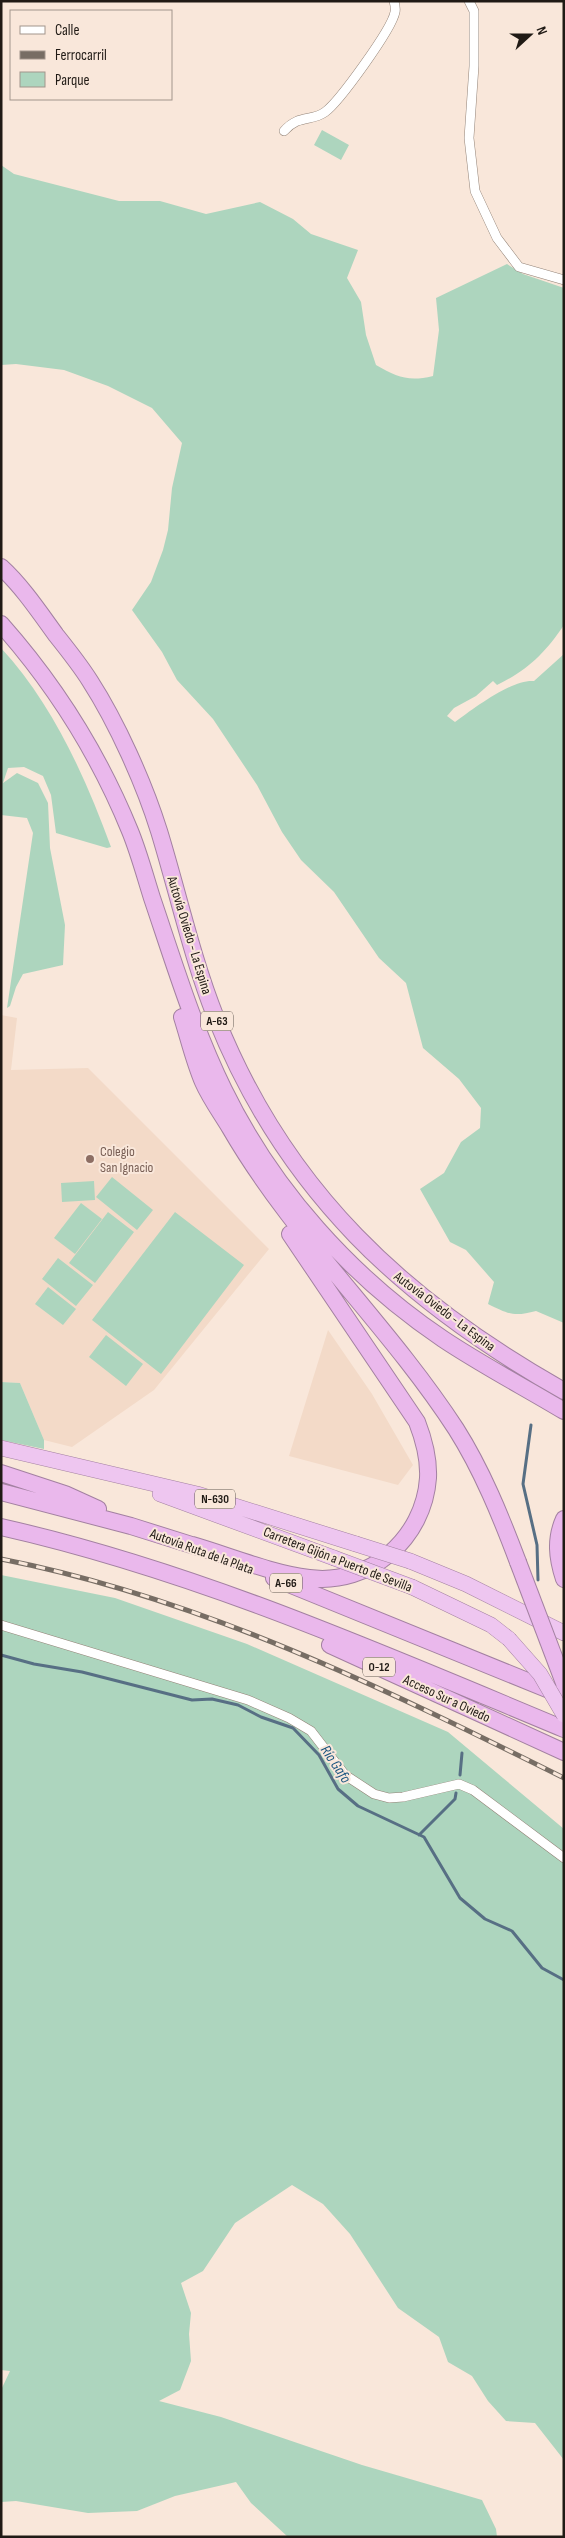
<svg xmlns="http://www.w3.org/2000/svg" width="565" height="2538" viewBox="0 0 565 2538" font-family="'Sofia Sans Condensed',sans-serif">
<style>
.built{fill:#f3dac8}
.green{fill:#add5be}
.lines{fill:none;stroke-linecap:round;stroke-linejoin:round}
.stream{stroke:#576f84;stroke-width:3}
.minor-casing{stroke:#928276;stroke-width:10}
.trunk-casing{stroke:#a381a1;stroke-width:16}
.motorway-casing{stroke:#a381a1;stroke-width:18}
.minor{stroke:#fff;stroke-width:9}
.trunk{stroke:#eec6f0;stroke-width:15}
.motorway{stroke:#eab8ec;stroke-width:16}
.rail-casing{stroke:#776d64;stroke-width:5}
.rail{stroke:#f9e7da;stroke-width:3;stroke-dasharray:9;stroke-linecap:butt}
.trunk-bridge-casing{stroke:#a381a1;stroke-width:16;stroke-linecap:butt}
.motorway-bridge-casing{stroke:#a381a1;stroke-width:18;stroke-linecap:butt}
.trunk-bridge{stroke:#eec6f0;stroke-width:15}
.motorway-bridge{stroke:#eab8ec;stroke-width:16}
.education-dot{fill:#8d6e63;stroke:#f9e7da;stroke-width:2}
.labels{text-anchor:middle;stroke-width:4;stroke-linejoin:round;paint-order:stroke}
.shield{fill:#f9e7da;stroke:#615850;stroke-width:1}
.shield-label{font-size:12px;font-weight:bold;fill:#201a15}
.street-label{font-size:14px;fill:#201a15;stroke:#f9e7da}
.education-label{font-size:14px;fill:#785e54;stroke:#f9e7da;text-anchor:start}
.water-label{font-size:15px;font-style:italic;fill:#1b5680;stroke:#f9e7da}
</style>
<rect width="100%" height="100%" fill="#f9e7da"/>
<!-- built -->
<path class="built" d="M1,1015L17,1018L11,1070L88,1068L269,1249L154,1390L72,1447L44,1440L20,1383L1,1382Z
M328,1330L372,1394L413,1465L398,1485L289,1456Z"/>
<!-- green -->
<path class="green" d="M322,130L349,145L341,160L314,145Z
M1,165L14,174L119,201H160L206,214L260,202L293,219L311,234L358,250L347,278L361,302L366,335L376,365C397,377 408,382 433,376L439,330L436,298L507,264L523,274L564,288V625C545,653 528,670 497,685L493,681L476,696L454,708L447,716L455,722C473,709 512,679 534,681L564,654V1323L536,1311C514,1317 508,1314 488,1304L494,1282L466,1250L450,1242L420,1189L444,1173L461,1142L480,1128L481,1108L459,1079L423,1048L406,983L379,958L334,892L301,860L282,832L257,785L213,719L177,680L162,652L132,610L151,582L163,550L168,530L172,488L182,443L152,408L108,386L64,370L16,364L1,365Z
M1,648C52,703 85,776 111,847L107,848L56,833L51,795L43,776L24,767L8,768L3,783L17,773L38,783L48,803L50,848L65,925L63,965L23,974L16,987L10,1006L7,1008L33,833L27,818L1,815Z
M112,1177L153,1210L137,1230L96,1197Z
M94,1181L95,1200L62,1202L61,1183Z
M81,1203L102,1219L75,1254L54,1238Z
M108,1212L134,1232L95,1283L69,1263Z
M175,1212L244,1265L161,1374L92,1320Z
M58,1258L93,1285L76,1306L42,1279Z
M48,1287L76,1309L63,1325L35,1304Z
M106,1335L143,1364L126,1386L89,1357Z
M1,1382L20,1383L44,1440V1449L1,1440Z
M1,1575L115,1598L247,1644L448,1732L564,1829V2460L535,2423L506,2421L488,2401L472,2376L448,2362L439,2337L398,2308L350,2234L323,2204L292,2185L235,2223L203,2271L181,2283L191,2313L189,2334L191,2361L180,2390L159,2401L221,2417L362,2465L482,2500L496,2529L497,2537H288L251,2503L236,2482L175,2496L137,2511L88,2513L16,2501L1,2502V2390L10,2371L1,2370Z"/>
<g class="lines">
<!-- stream -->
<path class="stream" d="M531,1425L523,1484L537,1545L538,1580
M1,1655L34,1664L82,1672L192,1700L212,1699L238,1705L261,1717L293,1728L319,1755L338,1789L358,1806L424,1837L460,1898L485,1919L512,1931L542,1968L564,1980
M460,1775L462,1753
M419,1835L455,1799L456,1793"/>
<!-- minor casing -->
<g class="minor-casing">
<path id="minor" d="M469,1L474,11V66L469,138L475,191L497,238L519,267L564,280
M284,131C299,114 311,122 325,112C339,102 392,29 395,12C396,9 395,5 394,1
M1,1625L248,1700L289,1718L311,1731L345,1775L374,1794L389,1798L403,1797L459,1784L473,1790L564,1858"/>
</g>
<!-- trunk casing -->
<g class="trunk-casing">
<path id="trunk" d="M1,1448L197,1494L356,1544
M160,1494L334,1558
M410,1561L466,1584L564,1633
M412,1587L491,1625L509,1639"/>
</g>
<!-- motorway casing -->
<g class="motorway-casing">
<path id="motorway" d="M1,567C22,586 40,613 56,635C68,650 80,665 90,681C117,723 144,783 159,831C178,893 192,958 216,1018C285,1191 404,1301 564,1391
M1,624C56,686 99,755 130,831C139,853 145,876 152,898C174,963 194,1029 224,1090C273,1190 351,1277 443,1339C482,1365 524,1387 564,1411
M182,1017C189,1039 194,1061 203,1082C210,1098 221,1113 230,1128C293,1237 387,1323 456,1429C482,1470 501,1517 518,1562
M1,1473L65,1494L98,1509
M1,1492L131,1526L201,1548
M564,1519C555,1539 557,1558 564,1579
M1,1527C196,1571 381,1653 564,1729
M192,1545C230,1556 270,1573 309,1578C370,1586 424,1538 428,1478C429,1458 424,1440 417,1422L290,1234
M274,1578L564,1696
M330,1645L564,1752"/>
</g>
<!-- minor -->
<use href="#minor" class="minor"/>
<!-- trunk -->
<use href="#trunk" class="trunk"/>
<!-- motorway -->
<use href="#motorway" class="motorway"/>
<!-- rail casing -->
<g class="rail-casing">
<path id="rail" d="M1,1559C201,1598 383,1688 564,1778"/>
</g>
<!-- rail -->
<use href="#rail" class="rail"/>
<!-- trunk-bridge casing -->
<g class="trunk-bridge-casing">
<path id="trunk-bridge" d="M356,1544L410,1561
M334,1558L412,1587
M509,1639L540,1674L564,1715"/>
</g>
<!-- motorway-bridge casing -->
<g class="motorway-bridge-casing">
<path id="motorway-bridge" d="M518,1562L564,1683"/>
</g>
<!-- trunk-bridge -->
<use href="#trunk-bridge" class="trunk-bridge"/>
<!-- motorway-bridge -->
<use href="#motorway-bridge" class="motorway-bridge"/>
</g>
<!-- markers -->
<circle class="education-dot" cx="90" cy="1159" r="5"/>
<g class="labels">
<!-- shield labels -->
<g class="shield">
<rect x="201" y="1011.5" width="32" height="19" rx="4"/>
<rect x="195" y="1489.5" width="40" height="19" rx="4"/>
<rect x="270" y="1573.5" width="32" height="19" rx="4"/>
<rect x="363" y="1657.5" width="32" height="19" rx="4"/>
</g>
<g class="shield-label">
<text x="217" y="1025">A-63</text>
<text x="215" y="1503">N-630</text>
<text x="286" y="1587">A-66</text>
<text x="379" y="1671">O-12</text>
</g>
<!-- street labels -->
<g class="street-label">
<text transform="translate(190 935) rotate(73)" y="5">Autovía Oviedo - La Espina</text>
<text transform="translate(445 1311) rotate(37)" y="5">Autovía Oviedo - La Espina</text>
<text transform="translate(202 1551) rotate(20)" y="5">Autovía Ruta de la Plata</text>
<text transform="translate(338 1559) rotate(21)" y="5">Carretera Gijón a Puerto de Sevilla</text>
<text transform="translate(447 1698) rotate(25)" y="5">Acceso Sur a Oviedo</text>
</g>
<!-- education labels -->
<g class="education-label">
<text x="100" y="1156">Colegio<tspan x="100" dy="16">San Ignacio</tspan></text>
</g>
<!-- water labels -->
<g class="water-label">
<text transform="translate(336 1764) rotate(56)" y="5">Río Gafo</text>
</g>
</g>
<!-- border -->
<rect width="565" height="2538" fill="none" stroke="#201a15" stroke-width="5"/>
<!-- legend -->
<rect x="10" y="10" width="162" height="90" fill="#f9e7da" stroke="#a2958b"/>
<rect x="20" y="26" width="25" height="8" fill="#ffffff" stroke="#a2958b"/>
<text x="55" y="35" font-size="15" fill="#201a15">Calle</text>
<rect x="20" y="51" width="25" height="8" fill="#776d64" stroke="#a2958b"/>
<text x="55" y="60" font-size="15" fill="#201a15">Ferrocarril</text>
<rect x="20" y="72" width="25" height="15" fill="#add5be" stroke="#a2958b"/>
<text x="55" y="85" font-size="15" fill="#201a15">Parque</text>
<!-- north arrow -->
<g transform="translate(530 35) rotate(69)" stroke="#f9e7da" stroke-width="4" paint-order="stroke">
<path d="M0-4L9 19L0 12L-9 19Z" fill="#201a15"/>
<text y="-8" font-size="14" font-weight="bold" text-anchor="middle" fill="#201a15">N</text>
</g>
</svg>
